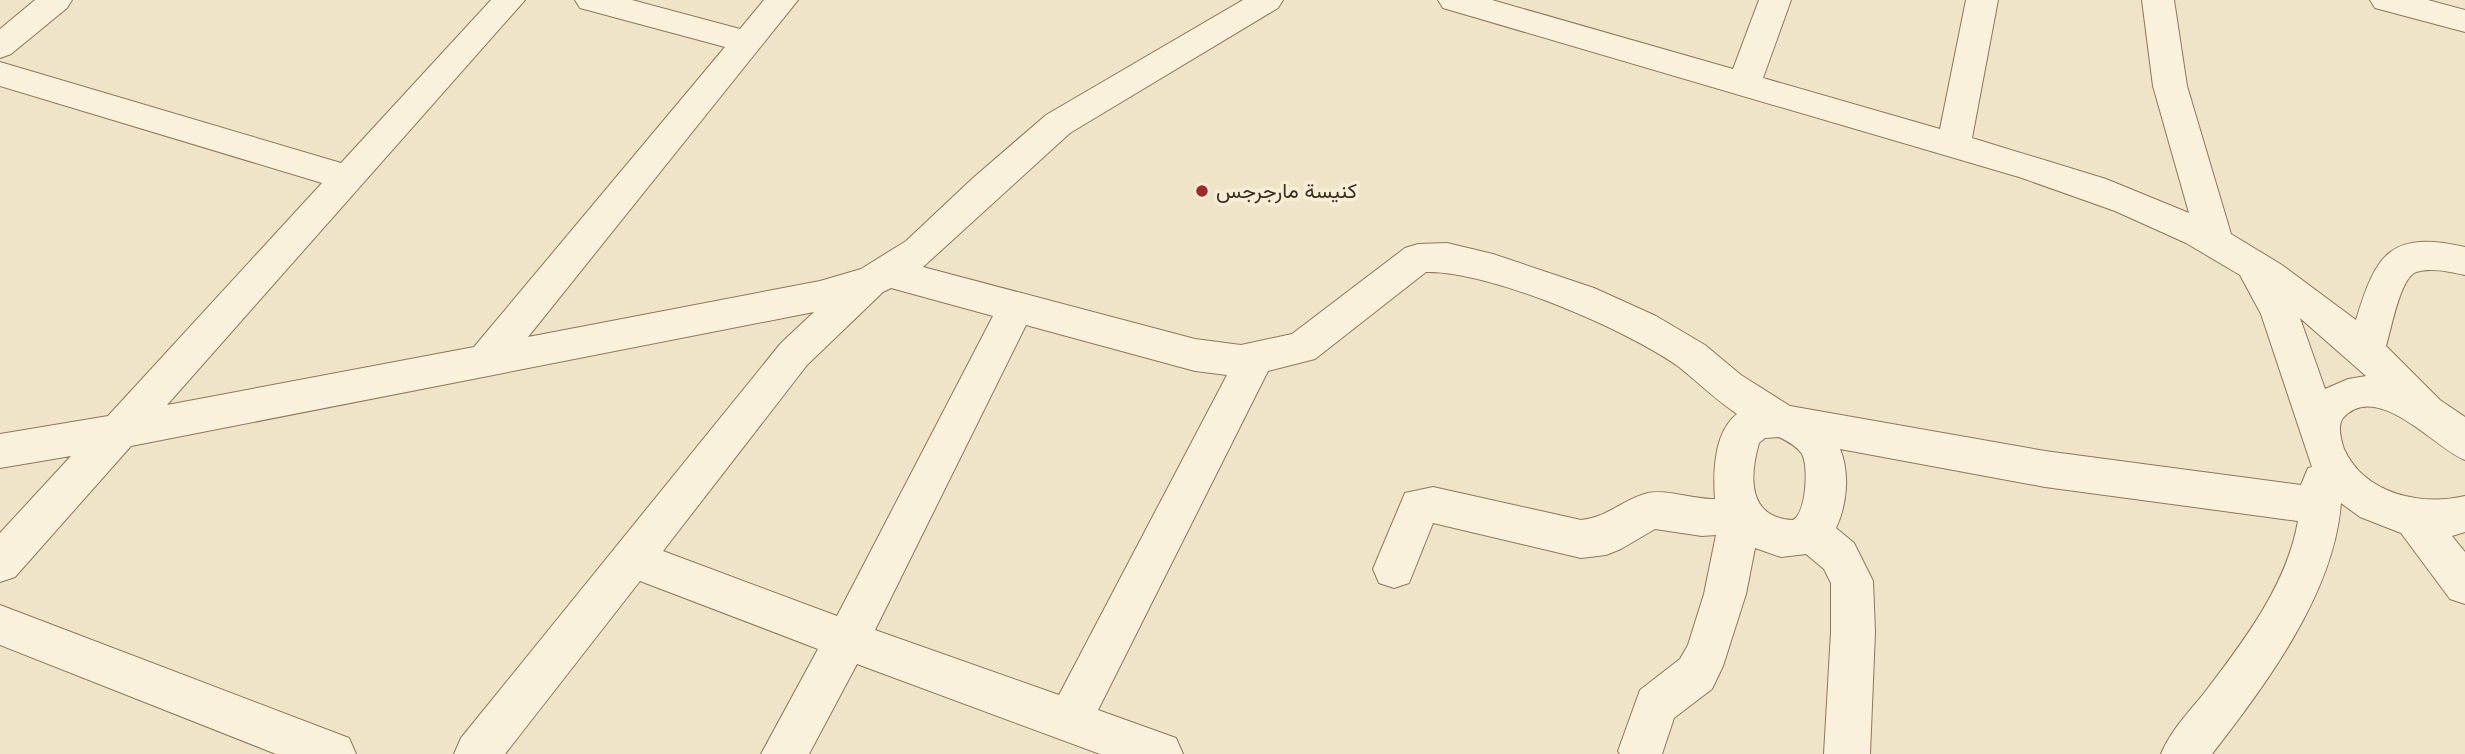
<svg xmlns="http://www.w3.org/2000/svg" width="2465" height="754" viewBox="0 0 2465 754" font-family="Georgia,Vazirmatn,serif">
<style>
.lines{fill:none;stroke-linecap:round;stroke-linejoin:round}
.minor-casing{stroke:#8d765c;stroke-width:2}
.minor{fill:#faf1dc;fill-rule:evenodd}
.poi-dot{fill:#9e2a2b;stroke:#f7eed8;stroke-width:2.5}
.labels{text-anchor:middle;stroke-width:7;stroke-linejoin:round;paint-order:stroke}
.poi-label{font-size:21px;fill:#3d2e20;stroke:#f7eed8;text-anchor:start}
</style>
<rect width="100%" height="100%" fill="#f0e4c8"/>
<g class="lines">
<!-- minor casing -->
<g class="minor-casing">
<path id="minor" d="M35,0H72L67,8L11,54L0,58V29Z
M491,0H525L167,405L474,347L725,47L580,8L575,0H632L740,29L764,0H798L528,337L820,281L861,269L906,241L973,178L1046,115L1243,0H1283L1278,8L1070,133L923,267L1195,339L1241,345L1292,334L1405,248L1418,244L1447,243L1493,254L1594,288L1656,316L1705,345L1741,375L1790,406L2045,451L2301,485L2308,468L2312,467L2261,314L2240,275L2186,243L2115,211L2019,177L1443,8L1438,0H1492L1733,69L1759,0H1791L1763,78L1940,129L1966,0H1998L1972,138L2106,179L2189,213L2153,86L2142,0H2174L2187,86L2231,234L2282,265L2356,320C2376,254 2390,230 2465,247V275C2451,272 2431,267 2416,272C2400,278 2391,330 2386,346L2440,400L2465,417V460C2437,450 2377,379 2343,418C2337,426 2341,440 2344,449C2365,495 2422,506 2465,496V532L2452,536L2465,552V604L2450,599L2401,533L2360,517L2341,503C2334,594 2266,684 2212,754H2161C2171,730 2189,712 2205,692C2243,642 2287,585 2298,521L2045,487L1840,449C1850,473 1847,505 1836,528L1854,543L1873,581L1875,632L1870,754H1824L1831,632V583L1824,569L1806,554L1781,557L1755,548L1746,594L1723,666L1712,689L1674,718L1662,754H1620L1618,751L1640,690L1680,659L1688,645L1704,594L1716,535L1702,536L1655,529L1621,549L1606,555L1581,558L1433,523L1409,583L1394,588L1379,583L1373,569L1405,493L1433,487L1581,520C1609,517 1623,499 1648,493C1666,489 1695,500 1715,499C1713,472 1714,432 1737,414C1716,400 1699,383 1679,367C1628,330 1488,270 1426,272L1315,359L1268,371L1098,710L1176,738L1183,754H1100L857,664L809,754H761L818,649L640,581L505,754H454L461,738L781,343L814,312L131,446L15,577L0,582V533L71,456L0,468V434L108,416L322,183L0,86V62L341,163ZM891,288L993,316L837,616L663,551L807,365L883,292ZM2300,318L2366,376L2348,379L2325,389ZM1026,325L1195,371L1227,375L1059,695L875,630ZM1779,437C1787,441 1797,446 1802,454C1809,467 1806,513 1793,520C1748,518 1749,478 1759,443L1765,438Z
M2370,0H2428L2465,10V32L2375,8Z
M0,605L349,738L356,754H276L0,645Z"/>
</g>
<!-- minor -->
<use href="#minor" class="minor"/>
</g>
<!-- markers -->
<circle class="poi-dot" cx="1202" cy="191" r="7"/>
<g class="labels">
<!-- poi labels -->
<g class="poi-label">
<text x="1216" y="198">كنيسة مارجرجس</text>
</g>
</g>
</svg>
